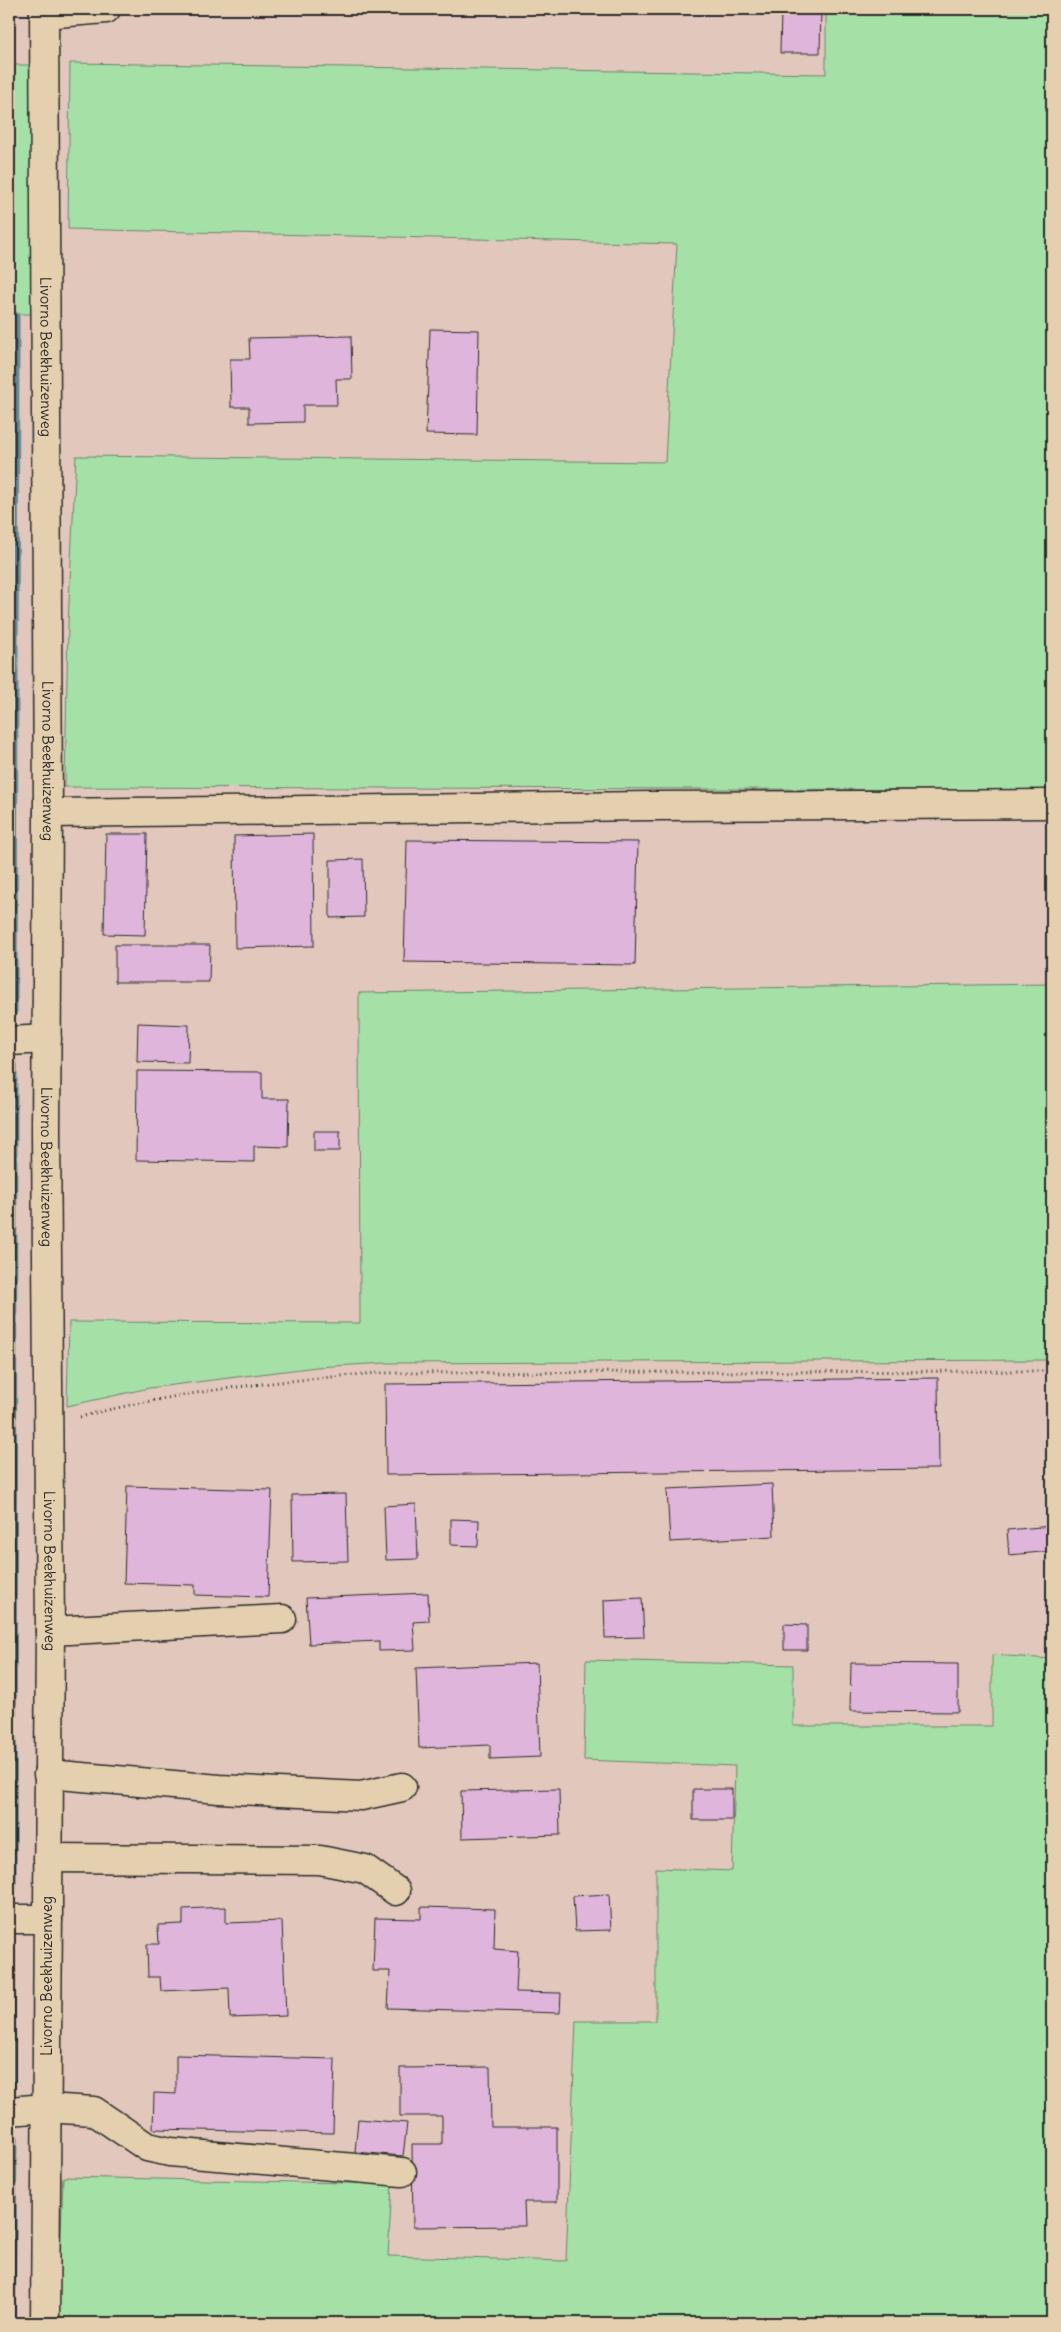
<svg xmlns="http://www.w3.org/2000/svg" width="1061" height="2332" viewBox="0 0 1061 2332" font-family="Delius,sans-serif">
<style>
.green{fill:#a5e1a7;stroke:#688669}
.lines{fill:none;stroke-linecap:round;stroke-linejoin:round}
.stream{stroke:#5f8a99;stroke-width:11}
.building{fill:#dfb5db;stroke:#2b2b2b}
.minor-casing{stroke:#2b2b2b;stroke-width:31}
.path{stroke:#2b2b2b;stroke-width:3;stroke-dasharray:1 4;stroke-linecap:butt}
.minor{stroke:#e4cfae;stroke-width:28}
.labels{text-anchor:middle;stroke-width:4;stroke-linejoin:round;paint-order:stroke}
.street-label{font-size:15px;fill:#2b2b2b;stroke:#e4cfae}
</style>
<rect width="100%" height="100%" fill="#e2c7bc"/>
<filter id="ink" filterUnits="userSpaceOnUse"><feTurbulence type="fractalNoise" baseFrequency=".02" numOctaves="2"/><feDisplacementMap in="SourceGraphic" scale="10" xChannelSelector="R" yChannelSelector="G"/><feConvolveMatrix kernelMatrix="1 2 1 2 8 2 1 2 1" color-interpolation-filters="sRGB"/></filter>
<g filter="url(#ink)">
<!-- green -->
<path class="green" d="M826,9H1052V790L65,787L68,624L76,456L665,462L677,244L68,229L70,63L826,74Z
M9,65H30L32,314H9Z
M9,682H13V747H9Z
M1052,984V1360L386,1363L316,1367L149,1388L67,1406L69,1322L360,1323L359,993Z
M9,1142H12L11,1657H9Z
M992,1655L1052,1659V2323H58L63,2177L392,2184L388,2256L566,2261L576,2021H656V1868L732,1871L735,1766L584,1760L586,1660L793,1665V1726H992Z"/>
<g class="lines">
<!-- stream -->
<path class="stream" d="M12,1011L14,317
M11,1889L12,1065
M10,2087V1948
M10,2323L12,2135"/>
</g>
<!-- building -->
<path class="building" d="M781,9H821L820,53H780Z
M430,329L479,330L477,435L426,434Z
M351,336L352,379H336L337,405H303V422L249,423V407H231L230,359H250L249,338Z
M106,834H147L145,935L104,934Z
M313,834L314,946L235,948L234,836Z
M407,840L638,842L635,965L404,962Z
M363,859L364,917L330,918V860Z
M115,945H210L209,982H115Z
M138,1023L189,1025L188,1063L137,1062Z
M137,1071L262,1072V1099H289L288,1147L254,1146V1162L136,1160Z
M314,1131H340V1151H314Z
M938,1378L939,1469L386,1475L385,1384Z
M772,1484L774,1536L670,1542L667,1489Z
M127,1486L272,1490L268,1597L195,1595V1585L124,1583Z
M346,1494L348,1561L293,1562L292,1495Z
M416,1504L418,1559L386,1560L384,1506Z
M451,1519L479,1520L478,1546L451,1545Z
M1052,1526V1551L1009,1555L1007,1530Z
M428,1593L429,1621L413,1622L415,1650L379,1651V1641L309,1644L306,1598Z
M642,1598L644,1637L605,1638L604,1600Z
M784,1624L807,1625V1650H784Z
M537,1663L540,1757L490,1759V1745L419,1748L416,1668Z
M851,1663L958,1664V1712L850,1711Z
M559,1789L560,1835L462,1838L461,1791Z
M693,1789H732V1820H693Z
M609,1894L611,1930L575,1931L573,1896Z
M226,1907V1923L282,1921L286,2016L230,2018L229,1988L161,1991L160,1977H148L147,1944H159L158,1925L183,1924V1909Z
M421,1907L495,1909L494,1949L518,1951L516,1992L561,1993L560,2013L388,2008L390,1971H373L375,1918L421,1919Z
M176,2055L335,2059L333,2133L153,2129L154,2093L176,2094Z
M490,2067L491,2127H557V2202H524L525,2226L413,2227L412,2144H442V2116H400V2068Z
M358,2119L407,2123L403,2156L355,2152Z"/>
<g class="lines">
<!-- minor casing -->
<g class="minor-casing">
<g id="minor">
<path id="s1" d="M44,9L48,813L46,1132L50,1631L45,2323"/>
<path d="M44,14L106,9"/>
<path d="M48,813L652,806L1052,804"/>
<path d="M9,1041L47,1039"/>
<path d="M50,1631L282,1619"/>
<path d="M48,1774L219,1789L361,1796L402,1787"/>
<path d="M48,1858L320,1860L365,1869L396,1891"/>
<path d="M9,1919H48"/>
<path d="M9,2111L46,2108L94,2111L147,2147L170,2152L402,2172"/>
</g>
</g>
<!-- path -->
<path class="path" d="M80,1417C178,1391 278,1381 378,1373L1052,1371"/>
<!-- minor -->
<use href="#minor" class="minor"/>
</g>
</g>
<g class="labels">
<!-- street labels -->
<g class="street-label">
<text dy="5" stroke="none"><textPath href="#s1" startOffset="348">Livorno Beekhuizenweg</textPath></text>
<text dy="5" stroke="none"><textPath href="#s1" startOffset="752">Livorno Beekhuizenweg</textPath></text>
<text dy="5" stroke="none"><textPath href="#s1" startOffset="1158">Livorno Beekhuizenweg</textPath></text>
<text dy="5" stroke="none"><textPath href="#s1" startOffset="1562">Livorno Beekhuizenweg</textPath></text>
<text transform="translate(47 1976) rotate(-90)" y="5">Livorno Beekhuizenweg</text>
</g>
</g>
<!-- margin -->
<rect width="1061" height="2332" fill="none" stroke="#e4cfae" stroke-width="30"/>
<rect x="15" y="15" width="1031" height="2302" fill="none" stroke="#2b2b2b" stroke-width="2" filter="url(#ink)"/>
</svg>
